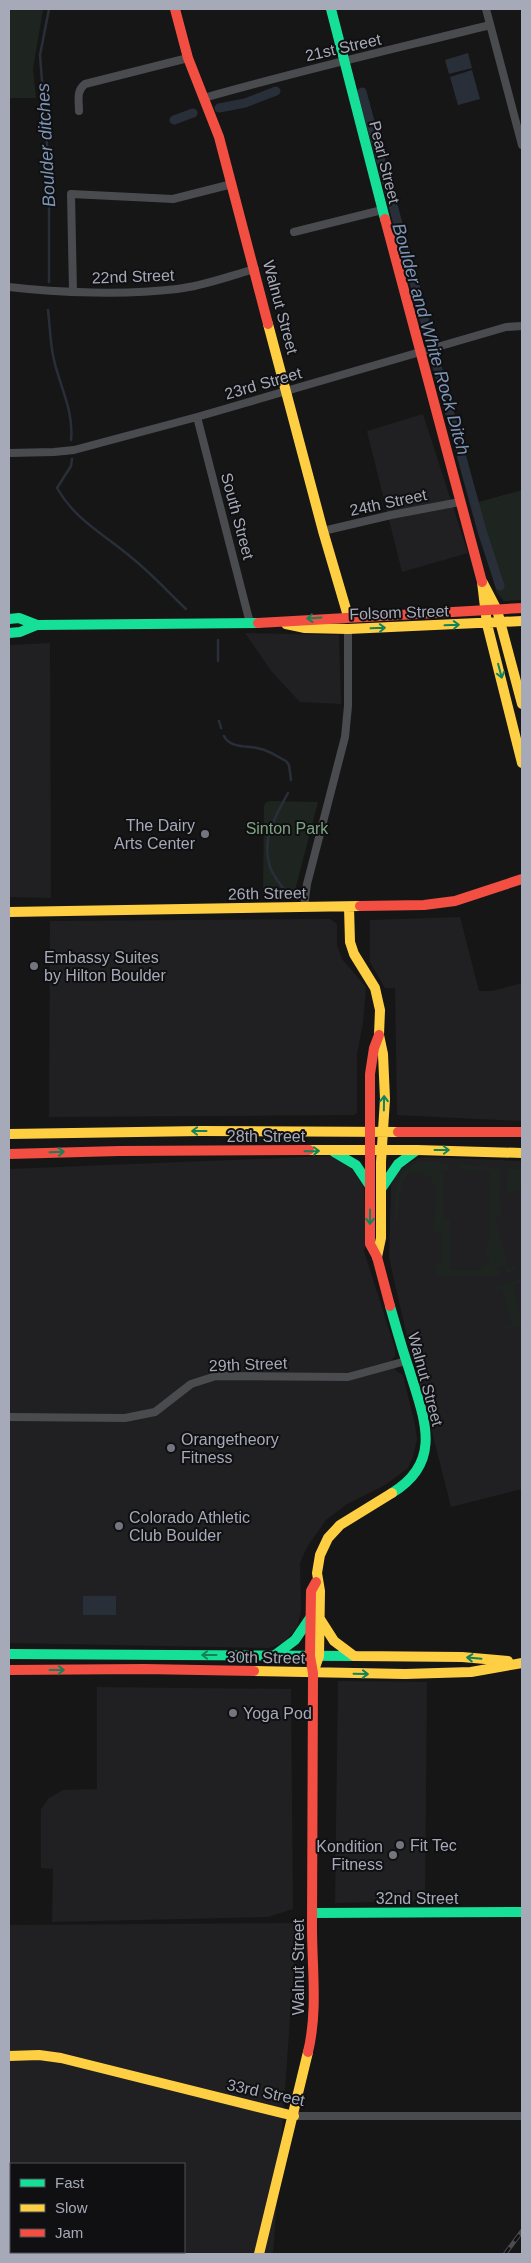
<svg xmlns="http://www.w3.org/2000/svg" width="531" height="2263" viewBox="0 0 531 2263" font-family="Arial,sans-serif">
<style>
.built{fill:#202022;fill-rule:evenodd}
.green{fill:#1e2520}
.water{fill:#292f39}
.lines{fill:none;stroke-linecap:round;stroke-linejoin:round}
.stream{stroke:#292f39;stroke-width:2.5}
.canal{stroke:#292f39;stroke-width:9}
.street{stroke:#4a4b4f;stroke-width:8}
.fast{stroke:#16e098;stroke-width:10}
.slow{stroke:#ffcf43;stroke-width:10}
.jam{stroke:#f24e42;stroke-width:10}
.rail-casing{stroke:#4b4c4f;stroke-width:4.5}
.rail{stroke:#101012;stroke-width:2.5;stroke-dasharray:8;stroke-linecap:butt}
.oneway{stroke:#13825c}
.poi-dot{fill:#74767f;stroke:#101012;stroke-width:2}
.labels{text-anchor:middle;stroke-width:4;stroke-linejoin:round;paint-order:stroke}
.street-label{font-size:16px;fill:#a6aab8;stroke:#101012}
.poi-label{font-size:16px;fill:#a6aab8;stroke:#101012;text-anchor:start}
.park-label{font-size:16px;fill:#7da483;stroke:#101012}
.water-label{font-size:18px;font-style:italic;fill:#7c94b5;stroke:#101012}
</style>
<rect width="100%" height="100%" fill="#161616"/>
<!-- built -->
<path class="built" d="M423,414L468,553L402,572L367,431Z
M245,633L339,635L341,704L300,702L272,672Z
M50,643L51,898L9,897V645Z
M460,917L479,991H492L522,983V1121L397,1115L395,988H385L370,962V920Z
M330,919L337,924V945L342,959L366,987L363,1023L357,1054V1113L354,1115L49,1117L50,921Z
M331,1156L346,1161L364,1186L366,1245L364,1251L395,1348V1356L392,1359L396,1371L403,1375L415,1425L417,1439L413,1457L408,1468L385,1485L347,1504L326,1520L307,1547L300,1563L301,1611L297,1628L283,1643L269,1648L9,1643V1169Z
M424,1157L522,1161V1489L451,1507L417,1372L419,1366L415,1354L409,1345L389,1258L391,1185L397,1170L418,1158Z
M338,1681L427,1682L425,1901L335,1903Z
M97,1687L291,1689L293,1909L268,1917L52,1922L53,1869L41,1868V1809L49,1798L63,1790L97,1789Z
M297,1923L273,2254H9V1925ZM11,2164H184V2252H11Z"/>
<!-- green -->
<path class="green" d="M9,9H43L33,69L36,98H9Z
M522,490V600L504,601L497,593L474,513V507L479,502Z
M271,801L318,802L294,894H263L264,806L266,802Z
M427,1161L448,1164V1170L443,1171V1219L450,1220V1271H477L489,1263V1259L485,1255L489,1241L490,1171L462,1170L459,1164L501,1169L499,1198L502,1216L495,1218L508,1268L516,1266L517,1270L507,1273L505,1265L499,1267L500,1275L495,1276H436L435,1265L441,1263V1233L434,1232L436,1188L430,1177C399,1157 399,1199 398,1217L395,1220C395,1192 393,1164 427,1161Z
M508,1169H522V1186L519,1190L509,1192L506,1190Z
M520,1280V1282L513,1285L522,1325L505,1329L504,1327L512,1325L502,1288L494,1289L493,1287Z"/>
<!-- water -->
<path class="water" d="M468,53L472,68L449,74L445,60Z
M472,70L480,99L458,105L450,77Z
M83,1596H116V1615H83Z"/>
<g class="lines">
<!-- stream -->
<path class="stream" d="M49,282V171L40,55L49,9
M48,310C50,326 50,344 54,360C60,387 74,411 71,440
M72,459L71,466L57,488C76,521 104,534 132,558C151,573 168,592 186,609
M218,640V661
M219,721L221,728
M224,736C230,749 249,745 261,749C270,751 278,757 286,761L289,765L291,780
M287,894C282,886 273,876 270,867C261,838 275,817 288,793"/>
<!-- canal -->
<path class="canal" d="M362,92L482,531L500,586
M219,108L245,103L276,91
M174,120L193,113"/>
<!-- street -->
<path class="street" d="M486,9L522,145
M204,98C298,71 394,49 490,25
M79,111C79,100 76,91 85,84L188,58
M294,232L382,210
M9,287C59,293 127,295 177,289C204,286 229,276 255,269
M73,291L71,194L173,199L232,184
M197,417L250,623
M9,453L54,452L74,450L197,417L506,327L522,326
M323,531L391,515L460,502
M304,907L307,884L345,737L348,706V629
M9,1417L125,1418L155,1412L191,1384L216,1376L348,1377L406,1361
M294,2116H522"/>
<!-- fast -->
<path class="fast" d="M331,9L385,219
M9,619L19,618L37,625
M9,633L20,632L37,625L258,623
M334,1152L356,1165L370,1186
M381,1189L398,1164L417,1150
M390,1306C396,1327 402,1349 409,1369C423,1416 445,1461 392,1493
M9,1654L355,1656
M275,1655L295,1640L310,1618
M313,1913L522,1912"/>
<!-- slow -->
<path class="slow" d="M268,324L323,531L348,616
M482,582L487,624L522,763
M483,583L497,610L522,704
M286,624L305,628L348,629L522,621
M349,907L350,942L354,954L375,988L380,1010L379,1035L383,1054L385,1099L381,1162V1238L377,1257
M9,912L360,906
M9,1134L201,1131L398,1132
M309,1150H417L522,1153
M320,1619L334,1641L354,1656
M355,1656L462,1657L508,1661
M254,1671L405,1674L471,1672L522,1663
M313,1673L319,1656L320,1591L317,1573L320,1555L328,1538L340,1525L392,1493
M9,2056L39,2055L61,2058L294,2116
M259,2254L308,2052"/>
<!-- jam -->
<path class="jam" d="M175,9L188,58L219,137L268,324
M385,219L482,582
M258,623L522,608
M360,906L424,905L455,901L522,879
M379,1035L374,1048L370,1074V1244L377,1257L390,1306
M398,1132H522
M9,1154L119,1151L309,1150
M9,1670L144,1669L254,1671
M308,2052C318,2010 312,1970 312,1927C312,1843 313,1758 313,1673L310,1656L311,1591L316,1582"/>
<!-- rail casing -->
<g class="rail-casing">
<path id="rail" d="M505,2254L522,2231"/>
</g>
<!-- rail -->
<use href="#rail" class="rail"/>
</g>
<!-- one-way arrows -->
<defs><path id="oneway-shaft" d="M-6 0H5M1.5-3L5.5 0L1.5 3" fill="none" stroke-width="1.6" stroke-linecap="round" stroke-linejoin="round" transform="scale(1.25)"/></defs>
<g class="oneway">
<use href="#oneway-shaft" transform="translate(314 618) rotate(176)"/>
<use href="#oneway-shaft" transform="translate(452 625) rotate(-2)"/>
<use href="#oneway-shaft" transform="translate(378 628) rotate(-2)"/>
<use href="#oneway-shaft" transform="translate(500 671) rotate(75)"/>
<use href="#oneway-shaft" transform="translate(384 1103) rotate(-89)"/>
<use href="#oneway-shaft" transform="translate(199 1131) rotate(180)"/>
<use href="#oneway-shaft" transform="translate(442 1150)"/>
<use href="#oneway-shaft" transform="translate(312 1151) rotate(-1)"/>
<use href="#oneway-shaft" transform="translate(57 1152) rotate(-2)"/>
<use href="#oneway-shaft" transform="translate(370 1217) rotate(90)"/>
<use href="#oneway-shaft" transform="translate(209 1655) rotate(180)"/>
<use href="#oneway-shaft" transform="translate(474 1658) rotate(-175)"/>
<use href="#oneway-shaft" transform="translate(57 1670)"/>
<use href="#oneway-shaft" transform="translate(361 1674) rotate(1)"/>
</g>
<!-- markers -->
<g class="poi-dot">
<circle cx="205" cy="834" r="5"/>
<circle cx="34" cy="966" r="5"/>
<circle cx="171" cy="1448" r="5"/>
<circle cx="119" cy="1526" r="5"/>
<circle cx="233" cy="1713" r="5"/>
<circle cx="400" cy="1845" r="5"/>
<circle cx="393" cy="1855" r="5"/>
</g>
<g class="labels">
<!-- street labels -->
<g class="street-label">
<text transform="translate(343 47) rotate(-13)" y="6">21st Street</text>
<text transform="translate(385 162) rotate(76)" y="6">Pearl Street</text>
<text transform="translate(133 276) rotate(-2)" y="6">22nd Street</text>
<text transform="translate(281 307) rotate(75)" y="6">Walnut Street</text>
<text transform="translate(263 383) rotate(-16)" y="6">23rd Street</text>
<text transform="translate(388 502) rotate(-12)" y="6">24th Street</text>
<text transform="translate(238 516) rotate(75)" y="6">South Street</text>
<text transform="translate(399 612) rotate(-2)" y="6">Folsom Street</text>
<text transform="translate(267 893) rotate(-1)" y="6">26th Street</text>
<text x="266" y="1142">28th Street</text>
<text transform="translate(248 1364) rotate(-2)" y="6">29th Street</text>
<text transform="translate(426 1379) rotate(75)" y="6">Walnut Street</text>
<text transform="translate(266 1657) rotate(1)" y="6">30th Street</text>
<text x="417" y="1904">32nd Street</text>
<text transform="translate(298 1967) rotate(-90)" y="6">Walnut Street</text>
<text transform="translate(266 2092) rotate(12)" y="6">33rd Street</text>
</g>
<!-- poi labels -->
<g class="poi-label">
<text x="195" y="831" text-anchor="end">The Dairy<tspan x="195" dy="18">Arts Center</tspan></text>
<text x="44" y="963">Embassy Suites<tspan x="44" dy="18">by Hilton Boulder</tspan></text>
<text x="181" y="1445">Orangetheory<tspan x="181" dy="18">Fitness</tspan></text>
<text x="129" y="1523">Colorado Athletic<tspan x="129" dy="18">Club Boulder</tspan></text>
<text x="243" y="1719">Yoga Pod</text>
<text x="410" y="1851">Fit Tec</text>
<text x="383" y="1852" text-anchor="end">Kondition<tspan x="383" dy="18">Fitness</tspan></text>
</g>
<!-- park labels -->
<g class="park-label">
<text x="287" y="834">Sinton Park</text>
</g>
<!-- water labels -->
<g class="water-label">
<text transform="translate(46 145) rotate(-93)" y="6">Boulder ditches</text>
<text transform="translate(431 339) rotate(74)" y="6">Boulder and White Rock Ditch</text>
</g>
</g>
<!-- border -->
<rect width="531" height="2263" fill="none" stroke="#a6aab8" stroke-width="20"/>
<!-- legend -->
<rect x="10" y="2163" width="175" height="90" fill="#101012" stroke="#4c4e54"/>
<rect x="20" y="2179" width="25" height="8" fill="#16e098" stroke="#4c4e54"/>
<text x="55" y="2188" font-size="15" fill="#a6aab8">Fast</text>
<rect x="20" y="2204" width="25" height="8" fill="#ffcf43" stroke="#4c4e54"/>
<text x="55" y="2213" font-size="15" fill="#a6aab8">Slow</text>
<rect x="20" y="2229" width="25" height="8" fill="#f24e42" stroke="#4c4e54"/>
<text x="55" y="2238" font-size="15" fill="#a6aab8">Jam</text>
</svg>
